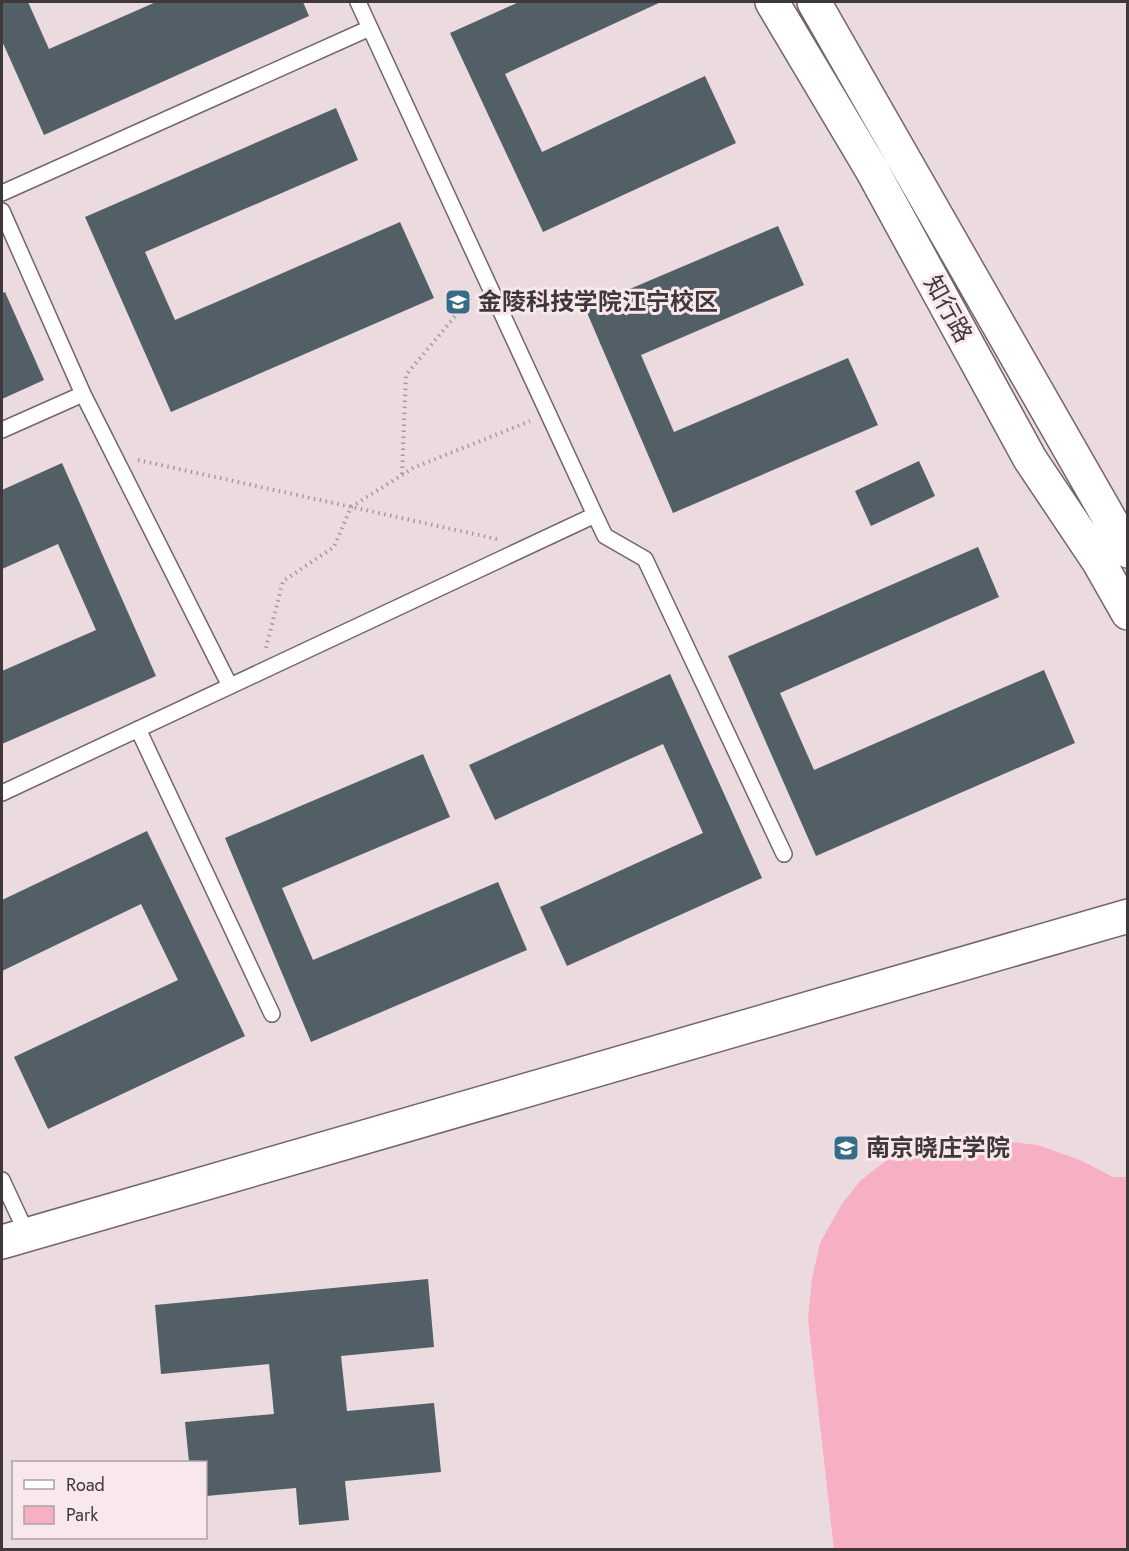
<svg xmlns="http://www.w3.org/2000/svg" width="1129" height="1551" viewBox="0 0 1129 1551" font-family="Jost,'Noto Sans SC',sans-serif">
<style>
.green{fill:#f7afc3}
.building{fill:#525f66}
.lines{fill:none;stroke-linecap:round;stroke-linejoin:round}
.service-casing{stroke:#736569;stroke-width:18}
.tertiary-casing{stroke:#736569;stroke-width:36}
.path{stroke:#a6999c;stroke-width:4;stroke-dasharray:1.5 4.5;stroke-linecap:butt}
.service{stroke:#fff;stroke-width:15}
.tertiary{stroke:#fff;stroke-width:33}
.labels{text-anchor:middle;stroke-width:6;stroke-linejoin:round;paint-order:stroke}
.poi-label{font-size:24px;font-weight:bold;fill:#3f383a;stroke:#f8e7eb;text-anchor:start}
.street-label{font-size:24px;fill:#3f383a;stroke:#f8e7eb}
</style>
<rect width="100%" height="100%" fill="#ebdade"/>
<!-- green -->
<path class="green" d="M995,1140L1038,1145L1080,1160L1113,1177H1127V1549H834L808,1319L812,1279L820,1243L842,1204L860,1181L893,1155L944,1142Z"/>
<!-- building -->
<path class="building" d="M2,2H28L49,49L156,2H303L309,16L44,135L2,41Z
M519,2H661L505,74L542,152L705,76L736,143L543,232L450,33Z
M336,108L358,160L145,252L175,320L400,222L434,298L171,412L85,217Z
M778,226L804,285L641,355L674,432L848,358L878,425L673,513L585,308Z
M5,292L44,380L2,399V293Z
M919,461L935,496L871,526L855,491Z
M62,463L156,676L2,744V671L96,630L58,544L2,569V490Z
M978,547L999,597L780,693L814,770L1044,670L1075,743L816,856L728,656Z
M670,674L762,878L567,966L540,907L703,833L663,744L495,820L469,765Z
M423,754L450,817L282,888L313,960L498,882L527,950L311,1042L225,838Z
M147,831L245,1036L48,1129L14,1057L178,980L141,904L2,971V900Z
M428,1279L434,1347L341,1356L347,1411L434,1403L441,1472L345,1481L349,1520L299,1525L296,1488L206,1496V1462H189L185,1422L274,1414L269,1364L161,1374L155,1305Z"/>
<g class="lines">
<!-- service casing -->
<g class="service-casing">
<path id="service" d="M2,193L370,28
M2,211L83,394L230,686
M2,430L83,394
M595,515L605,536L645,559L784,854
M138,729L272,1014
M2,793L595,515L358,2
M2,1180L27,1234"/>
</g>
<!-- tertiary casing -->
<g class="tertiary-casing">
<path id="tertiary" d="M772,2L872,170L1030,459L1099,562L1128,613
M814,2L1128,551
M2,1242L1128,916"/>
</g>
<!-- path -->
<path class="path" d="M138,460L497,539
M402,474L406,375L472,296
M266,648L283,581L334,547L351,507L413,468L530,421"/>
<!-- service -->
<use href="#service" class="service"/>
<!-- tertiary -->
<use href="#tertiary" class="tertiary"/>
</g>
<!-- icons -->
<defs>
<g id="university-square" transform="scale(1.35)"><rect x="-9" y="-9" width="18" height="18" rx="4" fill="#366c87" stroke="#f8e7eb"/><path d="M0-5L7-2L0 1L-7-2ZM-4 1L0 2.5L4 1V4Q0 6-4 4Z" fill="#fff"/></g>
</defs>
<g fill-rule="evenodd">
<use href="#university-square" x="458" y="302"/>
<use href="#university-square" x="846" y="1148"/>
</g>
<g class="labels">
<!-- poi labels -->
<g class="poi-label">
<text x="478" y="310">金陵科技学院江宁校区</text>
<text x="866" y="1156">南京晓庄学院</text>
</g>
<!-- street labels -->
<g class="street-label">
<text transform="translate(948 309) rotate(61)" y="8">知行路</text>
</g>
</g>
<!-- border -->
<rect width="1129" height="1551" fill="none" stroke="#3f383a" stroke-width="6"/>
<!-- legend -->
<rect x="12" y="1461" width="195" height="78" fill="#f8e7eb" stroke="#aea1a4" stroke-width="1.5"/>
<rect x="24" y="1480" width="30" height="9" fill="#ffffff" stroke="#aea1a4" stroke-width="1.5"/>
<text x="66" y="1491" font-size="18" fill="#3f383a">Road</text>
<rect x="24" y="1506" width="30" height="18" fill="#f7afc3" stroke="#aea1a4" stroke-width="1.5"/>
<text x="66" y="1521" font-size="18" fill="#3f383a">Park</text>
</svg>
